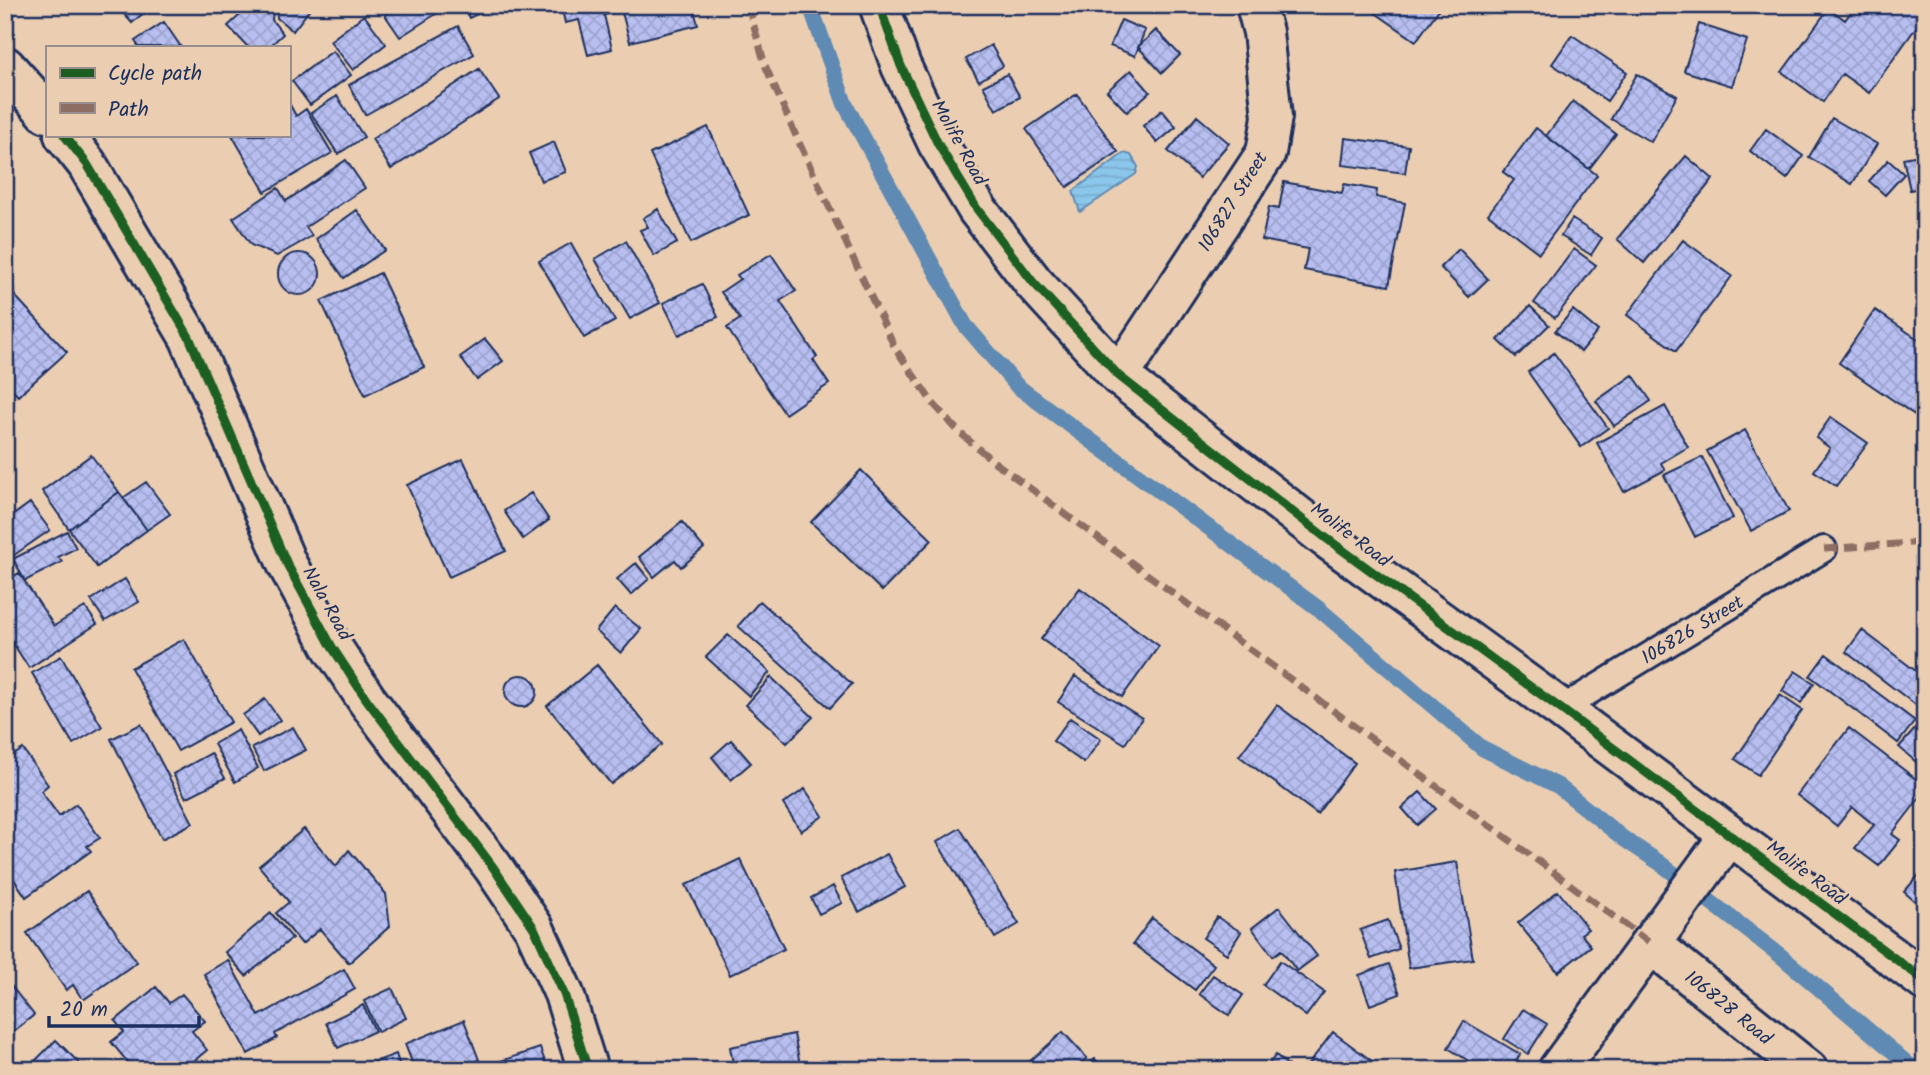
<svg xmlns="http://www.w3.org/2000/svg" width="1930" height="1075" viewBox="0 0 1930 1075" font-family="Kalam,sans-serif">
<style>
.water{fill:url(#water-rules);stroke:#5e8ab3;stroke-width:2}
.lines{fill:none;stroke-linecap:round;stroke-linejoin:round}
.stream{stroke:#5e8ab3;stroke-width:16}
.building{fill:url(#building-cross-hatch);stroke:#1b2f5e;stroke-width:2}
.lane-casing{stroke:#1b2f5e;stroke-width:30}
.street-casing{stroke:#1b2f5e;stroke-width:44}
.secondary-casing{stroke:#1b2f5e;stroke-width:44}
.lane{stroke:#ebceb2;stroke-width:24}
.street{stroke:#ebceb2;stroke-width:38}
.secondary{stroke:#ebceb2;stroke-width:38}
.quiet{stroke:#8d6e63;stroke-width:7;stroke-dasharray:14 7;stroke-linecap:butt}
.cycleway-casing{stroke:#ebceb2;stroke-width:13}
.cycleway{stroke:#1b5e20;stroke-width:9}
.labels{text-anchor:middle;stroke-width:6;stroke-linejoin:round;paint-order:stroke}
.street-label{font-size:19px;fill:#1b2f5e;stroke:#ebceb2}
</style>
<defs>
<pattern id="water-rules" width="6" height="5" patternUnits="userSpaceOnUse" patternTransform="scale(1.75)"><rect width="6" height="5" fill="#8bc7eb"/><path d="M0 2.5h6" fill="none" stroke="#77abcc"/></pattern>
<pattern id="building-cross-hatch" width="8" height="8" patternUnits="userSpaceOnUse" patternTransform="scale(1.75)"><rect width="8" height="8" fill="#b8bff0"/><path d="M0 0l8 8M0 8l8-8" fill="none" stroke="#9ea4d0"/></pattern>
</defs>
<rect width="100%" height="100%" fill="#ebceb2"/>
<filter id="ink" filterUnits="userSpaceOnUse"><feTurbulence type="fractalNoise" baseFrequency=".0143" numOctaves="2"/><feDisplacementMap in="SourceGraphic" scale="14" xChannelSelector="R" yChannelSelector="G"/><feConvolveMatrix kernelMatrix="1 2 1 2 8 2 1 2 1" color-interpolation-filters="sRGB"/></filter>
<g filter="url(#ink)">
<!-- water -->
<path class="water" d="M1124,153L1131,155L1138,167L1136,174L1080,212L1073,191Z"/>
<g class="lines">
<!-- stream -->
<path class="stream" d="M810,5L845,104L965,325L1017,386L1319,609L1482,748L1558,786L1624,839L1660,863L1781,956L1915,1070"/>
</g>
<!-- building -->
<path class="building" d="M116,5H153L132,23Z
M251,5H268L273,11L272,20L283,34L269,47H248L228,26Z
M306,5L310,9L293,31L277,18L276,5Z
M400,5H446L447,7L400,37L385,15Z
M463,5H497L469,18Z
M561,5H616L617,12L604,15L612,49L588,55L579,20L565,23Z
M620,5H696L693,6L698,25L630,42Z
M1364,5H1442L1416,41Z
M1856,5H1914L1925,15L1869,93L1842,74L1823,102L1782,72L1829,8L1845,20Z
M364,15L386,44L353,70L330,41Z
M1121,20L1145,30L1135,56L1110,46Z
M164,22L181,47H139L135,41Z
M1699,24L1747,40L1732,86L1684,71Z
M458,26L474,54L365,115L349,85Z
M1156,30L1180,55L1162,73L1138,47Z
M1572,35L1627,72L1607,101L1552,64Z
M991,45L1003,66L979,81L966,59Z
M333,51L351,75L310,105L292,81Z
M479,69L499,99L391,169L372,139Z
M1131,70L1150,92L1127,112L1107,91Z
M1007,74L1020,97L996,110L983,86Z
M1637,74L1677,96L1651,142L1611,119Z
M1077,94L1118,152L1067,187L1026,129Z
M337,96L364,137L338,154L311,113Z
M1573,101L1616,134L1589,169L1546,136Z
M289,103L296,116L306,109L332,153L265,192L232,135H289Z
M1162,110L1176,127L1157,143L1143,126Z
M1197,116L1229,143L1199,178L1168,151Z
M1832,118L1877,144L1852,184L1809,157Z
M708,127L749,215L691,243L650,154Z
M1536,128L1597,175L1539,253L1488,214L1514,180L1503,172Z
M1766,129L1803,156L1787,179L1750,151Z
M1345,138L1409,146L1405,173L1342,165Z
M554,142L566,172L541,181L529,153Z
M1925,154V187L1910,190L1903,158Z
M1686,156L1713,179L1644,263L1617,239Z
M346,160L365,188L306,227L312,236L277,256L251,245L233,218L278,188L286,201Z
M1888,160L1904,174L1885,195L1869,181Z
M1284,182L1342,193L1344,184L1377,190L1376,197L1405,203L1389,286L1304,270L1308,249L1262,240L1269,207L1279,209Z
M658,209L677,243L654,256L640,230L648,227L643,218Z
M357,210L385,250L344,278L316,239Z
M1572,219L1602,238L1591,255L1561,236Z
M1683,240L1732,276L1676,351L1627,315Z
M626,241L660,303L630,319L595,259Z
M571,243L615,321L584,338L539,261Z
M1459,249L1488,279L1469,297L1440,267Z
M1574,249L1596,265L1555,318L1534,303Z
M278 274a21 21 0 1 1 42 0a21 21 0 1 1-42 0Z
M771,254L796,291L780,301L817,357L813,360L829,384L785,414L727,328L740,319L721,292L740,279L737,275Z
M380,273L424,367L365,395L321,301Z
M702,284L718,317L679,335L663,303Z
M5,285L67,352L18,396L5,382Z
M1530,306L1549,325L1516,357L1498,340Z
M1573,310L1598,331L1581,352L1555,331Z
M1875,310L1925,344V422L1839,363Z
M485,339L503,361L477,380L460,357Z
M1554,353L1608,428L1581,447L1528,372Z
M1633,375L1651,401L1614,426L1596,401Z
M1665,406L1688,447L1661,463L1665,470L1624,492L1597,443Z
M1831,417L1868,443L1836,486L1814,471L1830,448L1816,438Z
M1745,430L1789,511L1751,531L1707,451Z
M91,455L119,492L69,529L42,491Z
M1702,457L1733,518L1695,537L1664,475Z
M463,459L506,551L449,577L407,485Z
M861,470L932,540L882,591L811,522Z
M146,482L170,514L147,530L123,498Z
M119,492L147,530L97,567L69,529Z
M531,493L549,520L523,539L504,511Z
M30,503L50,530L7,560L5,521Z
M682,522L704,548L681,567L675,560L654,577L639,557Z
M67,531L76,548L58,557L62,562L25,581L13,559Z
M636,563L649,579L631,595L617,579Z
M19,573L54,626L85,607L97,624L29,668L5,631V582Z
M125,579L139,602L105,621L91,600Z
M1080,588L1159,646L1122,697L1041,639Z
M760,601L852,684L830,708L738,626Z
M615,608L641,629L621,653L596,631Z
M1862,630L1925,678V712L1846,652Z
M728,635L770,672L749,696L706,657Z
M184,639L231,722L178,751L131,668Z
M1826,654L1915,721L1898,743L1810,676Z
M61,656L102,727L73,744L32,673Z
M597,665L662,744L611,784L547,706Z
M1795,671L1814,683L1801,703L1782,691Z
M505 691a16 16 0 1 1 32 0a16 16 0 1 1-32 0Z
M1075,676L1142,718L1125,744L1058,702Z
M771,677L813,717L787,743L746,705Z
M1780,695L1802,710L1758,775L1735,759Z
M265,699L280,720L258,736L243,715Z
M1277,705L1355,763L1317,814L1239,756Z
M1070,718L1101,739L1084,763L1053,741Z
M1923,720L1925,722V770L1899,747Z
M141,724L193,823L162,839L111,739Z
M293,727L306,750L264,771L252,748Z
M1849,728L1925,786V791L1892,834L1900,840L1879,866L1855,848L1874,825L1852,807L1837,826L1797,795Z
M238,730L258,768L235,782L214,744Z
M731,740L751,763L731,780L712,757Z
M23,749L48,785L41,791L59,816L76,804L100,838L87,846L91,851L26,897L5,866V761Z
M211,753L225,778L186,798L173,774Z
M805,789L823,816L801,831L783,804Z
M1420,792L1436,809L1417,825L1402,808Z
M960,828L1019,924L995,938L937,842Z
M304,829L336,866L349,850L386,894L390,926L349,963L320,929L302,944L276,913L289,902L259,866Z
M887,854L905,887L859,912L841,878Z
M740,859L784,949L730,975L686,885Z
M1457,862L1473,959L1409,968L1395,872Z
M1925,868V910L1904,892Z
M833,886L842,903L819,914L811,898Z
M87,891L137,962L83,1000L73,985L66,990L27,933Z
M1558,891L1588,929L1581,934L1591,946L1558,972L1518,923Z
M1279,907L1317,956L1297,971L1281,950L1273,956L1252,928Z
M271,913L292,938L246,976L225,952Z
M1217,917L1241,932L1227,954L1203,938Z
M1152,918L1214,965L1195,990L1133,944Z
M1388,920L1399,949L1371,959L1360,930Z
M228,960L259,1016L344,969L355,989L275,1034L277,1038L248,1054L204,974Z
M1280,961L1324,992L1306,1016L1263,985Z
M1389,964L1400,994L1370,1005L1359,975Z
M1213,975L1243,995L1229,1015L1199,994Z
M5,978L34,1015L5,1038Z
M156,987L169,1003L182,994L205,1021L192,1031L207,1050L183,1070H134L111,1042L124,1032L115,1021Z
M392,988L406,1018L378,1032L364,1001Z
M363,1005L375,1031L338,1048L326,1023Z
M1523,1009L1547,1024L1528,1054L1504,1039Z
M464,1020L479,1060L453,1070H415L405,1044Z
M1464,1021L1520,1054L1511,1070H1483L1448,1048Z
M1063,1032L1087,1058L1073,1070H1020Z
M1333,1032L1384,1070H1304Z
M794,1034L801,1070H734L730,1047Z
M56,1040L86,1070H26Z
M540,1048L548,1070H476L489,1065Z
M396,1054L401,1070H371L369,1064Z
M1276,1055L1293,1070H1264Z
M1095,1059L1104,1070H1082Z
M1771,1065V1070H1737Z"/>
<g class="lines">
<!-- lane casing -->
<g class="lane-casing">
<path id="lane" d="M1561,709L1824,549"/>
</g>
<!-- street casing -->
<g class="street-casing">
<path id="street" d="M879,5L901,66L938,144L977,209L1033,282L1119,376L1326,538L1561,709L1925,981
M1119,376L1266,153L1272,117L1263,32L1256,5
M1650,943L1808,1070
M1558,1070L1729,836"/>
</g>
<!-- secondary casing -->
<g class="secondary-casing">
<path id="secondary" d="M5,66L47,113
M64,135L87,164L189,337L287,564L332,647L367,700L493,867L534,928L564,994L588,1070"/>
</g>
<!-- lane -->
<use href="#lane" class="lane"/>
<!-- street -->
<use href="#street" class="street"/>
<!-- secondary -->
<use href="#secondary" class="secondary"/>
<!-- quiet -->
<path class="quiet" d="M748,5L765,65L796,136L895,348L932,402L959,432L993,461L1650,943
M1824,549L1925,542"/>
<!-- cycleway casing -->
<g class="cycleway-casing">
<path id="cycleway" d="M879,5L901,66L938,144L977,209L1033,282L1119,376L1326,538L1561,709L1925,981
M64,135L87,164L189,337L287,564L332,647L367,700L493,867L534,928L564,994L588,1070"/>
</g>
<!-- cycleway -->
<use href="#cycleway" class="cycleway"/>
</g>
</g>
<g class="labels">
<!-- street labels -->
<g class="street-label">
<text transform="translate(960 142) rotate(61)" y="7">Molife Road</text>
<text transform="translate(1232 201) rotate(-58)" y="7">106827 Street</text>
<text transform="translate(1351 534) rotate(37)" y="7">Molife Road</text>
<text transform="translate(328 603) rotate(61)" y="7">Nala Road</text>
<text transform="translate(1692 629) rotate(-31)" y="7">106826 Street</text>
<text transform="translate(1807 872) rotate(37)" y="7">Molife Road</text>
<text transform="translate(1729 1007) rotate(39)" y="7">106828 Road</text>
</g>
</g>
<!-- margin -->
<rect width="1930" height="1075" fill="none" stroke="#ebceb2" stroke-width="28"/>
<rect x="14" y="14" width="1902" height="1047" fill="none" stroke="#1b2f5e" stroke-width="2.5" filter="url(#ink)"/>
<!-- legend -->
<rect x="46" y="46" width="245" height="91" fill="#ebceb2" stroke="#988e90" stroke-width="2"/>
<rect x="60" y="68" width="35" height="10" fill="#1b5e20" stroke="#988e90" stroke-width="2"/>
<text x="108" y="80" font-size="21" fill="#1b2f5e">Cycle path</text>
<rect x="60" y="103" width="35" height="10" fill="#8d6e63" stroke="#988e90" stroke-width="2"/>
<text x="108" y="116" font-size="21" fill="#1b2f5e">Path</text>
<!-- scale -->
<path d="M49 1016v10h150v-10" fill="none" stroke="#1b2f5e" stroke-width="3.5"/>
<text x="60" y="1016" font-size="21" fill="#1b2f5e" stroke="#ebceb2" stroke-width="5" paint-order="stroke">20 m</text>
</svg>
